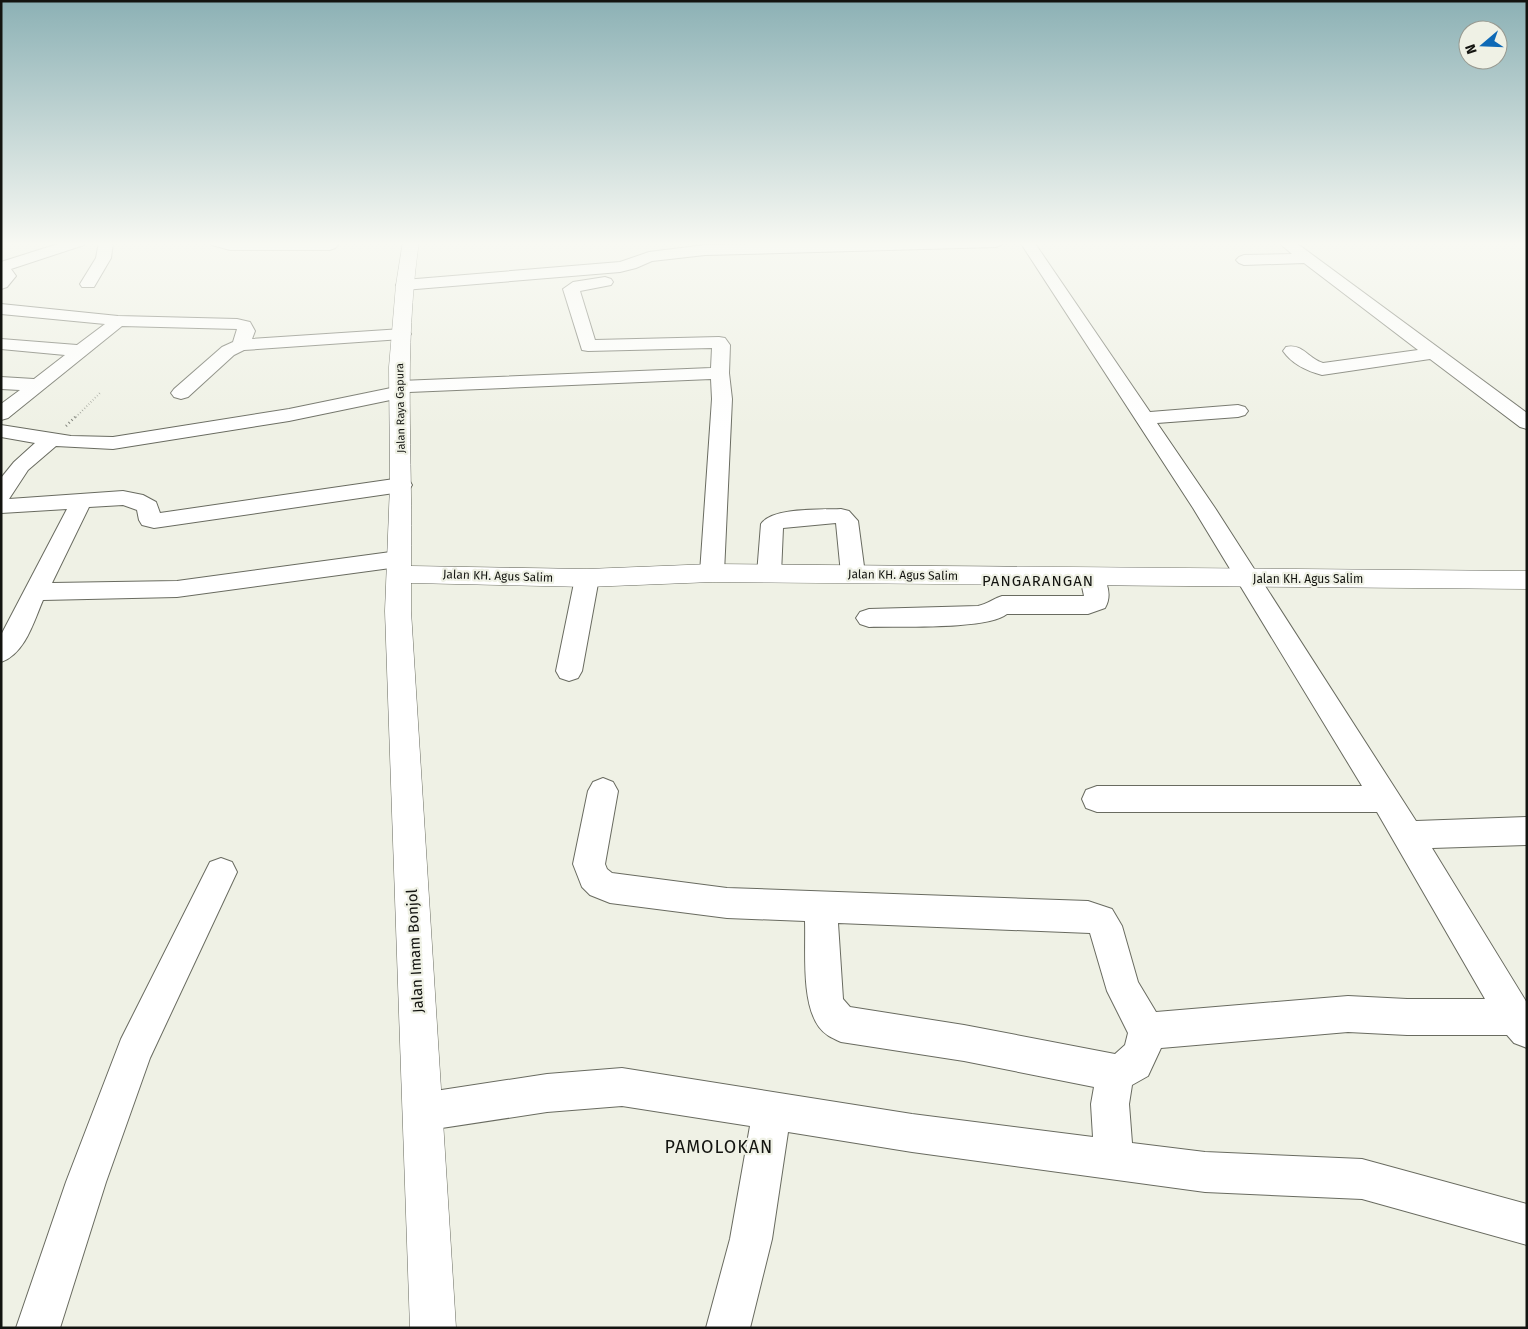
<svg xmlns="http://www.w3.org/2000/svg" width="1528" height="1329" viewBox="0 0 1528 1329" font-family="'Fira Sans',sans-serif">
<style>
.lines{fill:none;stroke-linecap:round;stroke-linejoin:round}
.minor-casing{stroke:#696b60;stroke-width:2}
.major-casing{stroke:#696b60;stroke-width:1}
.path-far1{stroke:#7f8179;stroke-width:2;stroke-dasharray:0.5 2.5;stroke-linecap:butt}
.path{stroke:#7f8179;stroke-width:2.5;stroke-dasharray:1 3;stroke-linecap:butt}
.minor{fill:#fff;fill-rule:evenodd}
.major{fill:#fff;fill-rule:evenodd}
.labels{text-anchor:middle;stroke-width:4.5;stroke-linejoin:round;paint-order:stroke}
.far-street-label{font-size:11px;fill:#131410;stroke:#eff1e5}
.street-label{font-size:12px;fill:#131410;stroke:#eff1e5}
.quarter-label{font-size:15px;letter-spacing:1px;fill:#131410;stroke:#eff1e5}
.near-street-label{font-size:15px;fill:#131410;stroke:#eff1e5}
.near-quarter-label{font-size:18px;letter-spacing:1px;fill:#131410;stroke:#eff1e5}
</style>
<rect width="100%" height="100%" fill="#eff1e5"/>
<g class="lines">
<!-- minor casing -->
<g class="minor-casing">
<path id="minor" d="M64,242H87L84,245L11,269L16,276L7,287L1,289V262Z
M99,242H113L111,258L94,287H82L80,284L96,258Z
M209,242H335L338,245L335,248L330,250H230L212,245Z
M835,242H1004L1001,245L996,247L705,255L652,261L636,268L620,272L404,290L398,288L396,285L398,282L404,280L620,262L649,252L705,245Z
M1020,242H1034L1150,412L1238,405L1245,407L1248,411L1245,415L1238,417L1157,423L1215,508L1416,821L1527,817V845L1432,848L1527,1003V1048L1514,1043L1507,1035H1407L1348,1032L1161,1048L1148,1076L1132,1085L1129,1104L1132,1143L1205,1152L1362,1159L1527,1204V1245L1362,1199L1205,1192L912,1152L788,1132L772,1239L750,1328H706L730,1239L750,1126L622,1106L547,1112L422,1131L409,1125L403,1112L409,1099L422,1093L547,1074L622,1068L912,1114L1093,1137L1091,1104L1094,1087L964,1061L841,1042C832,1038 825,1035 819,1027C801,1002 806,952 805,921L727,918L610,903L590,895L582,887L573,864L588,791L593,782L603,778L613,782L618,791L605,864L607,869L612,873L727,888L1088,901L1112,909L1122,926L1138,982L1156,1012L1348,996L1407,999H1485L1377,812H1097L1086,808L1082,799L1086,790L1097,786H1362L1193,508ZM838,923L1090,933L1107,991L1128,1033L1125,1045L1115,1054L964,1025L850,1007L843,999Z
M1278,242H1295L1527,413V429L1520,427L1430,359L1322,375C1307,371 1292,364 1283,351L1286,347C1302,343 1309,359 1323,363L1418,350L1304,263L1244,265L1239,263L1236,260L1239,257L1244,255L1292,254Z
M605,277L611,279L613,282L611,285L580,291L595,340L719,337L725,338L730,345L729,373L732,399L724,573L720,579L712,581L704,579L700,573L712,399L711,379L409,392L407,396L400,398L289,421L113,449L56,446L28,470L9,499L123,491L143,495L156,502L160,513L401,478L409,480L412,485L409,490L401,492L154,528L142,525L139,520L137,510L123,505L89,507L52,583L177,581L398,551L406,553L410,559L406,565L398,567L177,597L43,600C34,621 25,654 1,662V635L67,509L1,513V478L14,462L35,443L1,437V425L71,436L113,437L289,409L391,388L393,383L400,381L711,368L712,348L588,351L582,350L563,289L573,282Z
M1,304L118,316L237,319L250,322L255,331L252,339L402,329L408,330L411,334L408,338L402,339L244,350L234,355L188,397L181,399L174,397L171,393L174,389L222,347L233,342L237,329L122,326L8,418L1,420V404L20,390L1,389V377L34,379L65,355L1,349V339L77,345L105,324L1,314Z
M841,509L849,511L858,521L865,574L861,580L853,582L845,580L841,574L836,523L783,528L781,574L777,580L769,582L761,580L757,574L761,524C772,507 822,510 841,509Z
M1092,569L1100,571C1108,583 1112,596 1105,608L1088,614H1007C987,630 898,626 869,627L860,624L856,618L860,612L869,609L978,606C987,604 993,599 1002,596H1084L1080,577L1084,571Z
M587,570L595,572L599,578L582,671L578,678L569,681L560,678L556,671L575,578L579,572Z
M221,858L232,862L237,872L150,1058L106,1182L60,1328H16L66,1182L121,1039L210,862Z"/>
</g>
<!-- major casing -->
<g class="major-casing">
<path id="major" d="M403,242H419C403,349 413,458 411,566L587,569L712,564L1527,571V589L712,582L587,587L411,583V611L456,1328H410L385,611L390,485L389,367L396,285Z"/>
</g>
<!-- path-far1 -->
<path class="path-far1" d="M76,417L100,393"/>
<!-- path -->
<path class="path" d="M66,426L77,415"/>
<!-- minor -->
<use href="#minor" class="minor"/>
<!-- major -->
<use href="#major" class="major"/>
</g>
<!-- sky -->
<linearGradient id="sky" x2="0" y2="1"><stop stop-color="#8cb1b5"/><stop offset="0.57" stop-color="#f8f9f3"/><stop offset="1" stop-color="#f8f9f3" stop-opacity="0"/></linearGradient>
<rect width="1528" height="428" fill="url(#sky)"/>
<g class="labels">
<!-- far-street labels -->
<g class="far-street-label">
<text transform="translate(400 408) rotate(-91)" y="4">Jalan Raya Gapura</text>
</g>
<!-- street labels -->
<g class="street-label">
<text transform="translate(903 575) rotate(1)" y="4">Jalan KH. Agus Salim</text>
<text transform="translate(498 576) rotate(2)" y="4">Jalan KH. Agus Salim</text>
<text x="1308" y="583">Jalan KH. Agus Salim</text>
</g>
<!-- quarter labels -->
<g class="quarter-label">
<text x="1038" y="586">PANGARANGAN</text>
</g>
<!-- near-street labels -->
<g class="near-street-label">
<text transform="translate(415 951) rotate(-93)" y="5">Jalan Imam Bonjol</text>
</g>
<!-- near-quarter labels -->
<g class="near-quarter-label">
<text x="719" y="1153">PAMOLOKAN</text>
</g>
</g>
<!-- border -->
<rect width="1528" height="1329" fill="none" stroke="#131410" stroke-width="5"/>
<!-- north arrow -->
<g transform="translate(1483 45) rotate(251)"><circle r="24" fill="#eff1e5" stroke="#979990"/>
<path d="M0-4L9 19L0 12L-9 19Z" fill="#0d69b6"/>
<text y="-8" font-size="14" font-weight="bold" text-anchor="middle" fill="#131410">N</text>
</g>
</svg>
